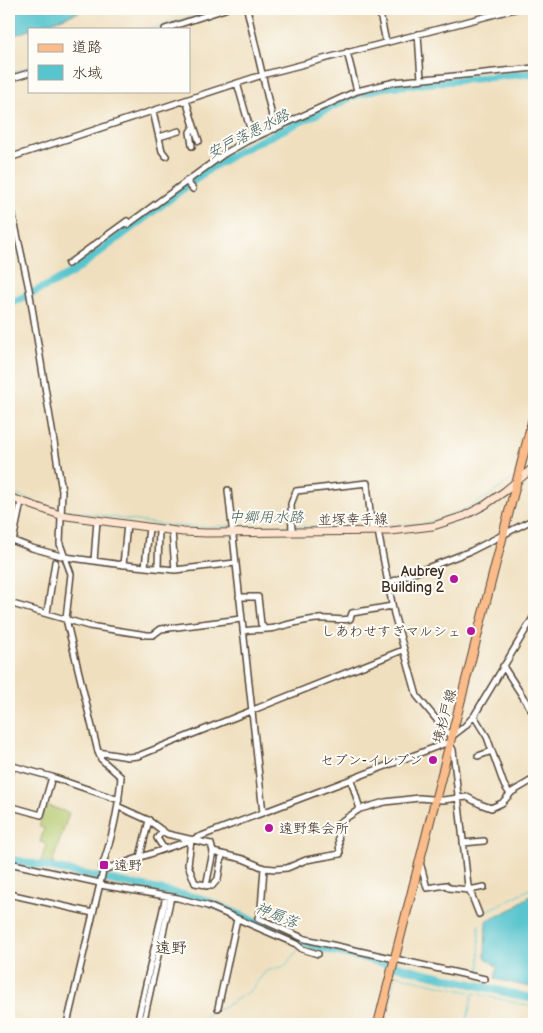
<svg xmlns="http://www.w3.org/2000/svg" width="543" height="1033" viewBox="0 0 543 1033" font-family="'Balsamiq Sans','Klee One',sans-serif">
<style>
.green{fill:#b3c86c;stroke:#777945}
.water{fill:#58c5ce;stroke:#4a7876}
.lines{fill:none;stroke-linecap:round;stroke-linejoin:round}
.stream{stroke:#58c5ce;stroke-width:1}
.river{stroke:#58c5ce;stroke-width:8}
.street-casing{stroke:#564536;stroke-width:8}
.secondary-casing{stroke:#564536;stroke-width:9}
.primary-casing{stroke:#564536;stroke-width:10}
.street{stroke:#fff;stroke-width:5}
.secondary{stroke:#fde4d0;stroke-width:7}
.primary{stroke:#f9bc8a;stroke-width:8}
.poi-dot{fill:#b5179e;stroke:#fdfcf7;stroke-width:2}
.labels{text-anchor:middle;stroke-width:4;stroke-linejoin:round;paint-order:stroke}
.street-label{font-size:14px;fill:#3b2a1e;stroke:#fdfcf7}
.poi-label{font-size:14px;fill:#3b2a1e;stroke:#fdfcf7;text-anchor:end}
.water-label{font-size:15px;font-style:italic;fill:#45605c;stroke:#fdfcf7}
.quarter-label{font-size:16px;fill:#3b2a1e;stroke:#fdfcf7}
</style>
<rect width="100%" height="100%" fill="#fdfcf7"/>
<filter id="ink" filterUnits="userSpaceOnUse"><feTurbulence type="fractalNoise" baseFrequency=".02" numOctaves="2"/><feDisplacementMap in="SourceGraphic" scale="10" xChannelSelector="R" yChannelSelector="G"/><feConvolveMatrix kernelMatrix="1 2 1 2 8 2 1 2 1" color-interpolation-filters="sRGB"/></filter>
<filter id="wash" filterUnits="userSpaceOnUse"><feTurbulence type="fractalNoise" baseFrequency=".0096" numOctaves="4" result="noise"/><feDisplacementMap in="SourceGraphic" scale="20" xChannelSelector="R" yChannelSelector="G"/><feGaussianBlur stdDeviation="1.12" result="paint"/><feColorMatrix in="noise" values="0 0 0 0 0 0 0 0 0 0 0 0 0 0 0 0 0 1.4 0 .05"/><feComposite in="paint" operator="in"/></filter>
<g filter="url(#wash)">
<rect width="100%" height="100%" fill="#efdfbe"/>
<!-- green -->
<path class="green" d="M45,805L69,813L53,861L54,864L41,862L46,844L40,842L44,828L39,827Z"/>
<!-- water -->
<path class="water" d="M9,9H78L79,12L9,37Z
M534,894V988L495,979L497,967L485,957L486,921L518,906L519,903Z"/>
<g class="lines">
<!-- stream -->
<path class="stream" d="M151,29L215,9
M9,74L29,67
M533,461L534,460
M9,492L43,505L60,510
M64,510L171,526L199,527L231,526
M422,524C456,516 487,500 514,477
M235,526L291,527
M295,527H371
M375,527L418,524
M485,912L534,887
M479,925L480,975
M300,946L303,942
M395,975L469,992
M479,985L480,981
M194,1024L210,1013L223,1008L250,991L266,971L285,966L298,950
M383,1024L394,981
M466,1024L473,993L534,1007"/>
<!-- river -->
<path class="river" d="M9,304L55,282L73,272L210,168L241,150L356,95L383,87L534,73
M9,859L202,899L303,942L321,948L534,999"/>
</g>
</g>
<g filter="url(#ink)">
<g class="lines">
<!-- street casing -->
<g class="street-casing">
<path id="street" d="M247,9L275,129
M379,9L386,42
M165,29L225,9
M418,34L421,79
M347,52L357,91
M9,79L29,73
M237,83L249,125
M186,100L194,126L190,132L192,146
M153,111L162,151L166,156
M194,126L199,141
M159,137L179,131
M9,158L262,75L515,9
M186,181L193,189
M9,197L29,289L62,491L60,544L71,574L66,619L98,752L101,759L121,777C118,812 113,834 102,867L103,871
M68,264L127,221V225L224,154L247,141L357,91L395,82L534,68
M228,490L263,813
M172,531L175,570
M378,531L394,614L417,696L451,737L464,727L474,716L534,616
M292,532L291,504L296,491L367,483L372,531
M9,539L32,548L65,557L116,564L175,570L235,563
M13,541L21,502
M94,561L97,520
M123,565L127,524
M145,567L149,527
M158,568L159,529
M388,583L471,551L534,519
M239,597H258L261,624L264,628
M9,603L89,626L147,635H153L161,629L241,619
M47,613L55,562
M243,631C253,629 264,630 275,628C289,624 303,620 318,619C329,618 339,621 350,619L352,613L392,606
M503,666L534,714
M474,716L487,737L504,785L510,794
M98,752L128,757L138,756L403,650
M478,756L492,751
M9,765L52,777L119,800
M9,779L12,766
M351,780L360,809
M9,806L41,815L52,777
M119,807L148,820L167,834L211,844L213,852L243,859L264,868L275,869L287,868L306,860L340,854L337,824L360,809L385,802L419,798L443,800L467,797L480,804L491,808L502,803L512,792L534,779
M162,832L157,838L164,849
M191,840L188,865L195,883L212,886L218,879L222,855
M463,843L484,841
M140,857L149,820
M420,862L427,888L446,885L449,888L469,890L484,887
M9,863L100,883
M264,868L261,909L258,918L305,939L485,979
M100,885L178,898L208,906L296,944L302,949L318,954
M206,886L213,852
M9,894L93,913
M218,1008L237,919
M67,1024L103,871L106,869L191,840L449,742L453,750L468,886L479,914
M137,1024L166,896
M143,1024L171,897"/>
</g>
<!-- secondary casing -->
<g class="secondary-casing">
<path id="secondary" d="M9,497L60,515L183,532L206,533L391,531L433,526L464,516L485,505L505,491L534,467"/>
</g>
<!-- primary casing -->
<g class="primary-casing">
<path id="primary" d="M378,1024L534,414"/>
</g>
<!-- street -->
<use href="#street" class="street"/>
<!-- secondary -->
<use href="#secondary" class="secondary"/>
<!-- primary -->
<use href="#primary" class="primary"/>
</g>
</g>
<!-- markers -->
<g class="poi-dot">
<circle cx="454" cy="579" r="5"/>
<circle cx="471" cy="631" r="5"/>
<circle cx="433" cy="760" r="5"/>
<circle cx="269" cy="828" r="5"/>
<rect x="99" y="860" width="10" height="10" rx="2.5"/>
</g>
<g class="labels">
<!-- street labels -->
<g class="street-label">
<text transform="translate(353 519) rotate(-1)" y="5">並塚幸手線</text>
<text transform="translate(444 716) rotate(-75)" y="5">境杉戸線</text>
</g>
<!-- poi labels -->
<g class="poi-label">
<text x="444" y="576">Aubrey<tspan x="444" dy="16">Building 2</tspan></text>
<text x="461" y="636">しあわせすぎマルシェ</text>
<text x="423" y="765">セブン-イレブン</text>
<text x="279" y="833" text-anchor="start">遠野集会所</text>
<text x="114" y="870" text-anchor="start">遠野</text>
</g>
<!-- water labels -->
<g class="water-label">
<text transform="translate(248 134) rotate(-27)" y="5">安戸落悪水路</text>
<text x="266" y="522">中郷用水路</text>
<text transform="translate(277 915) rotate(22)" y="5">神扇落</text>
</g>
<!-- quarter labels -->
<g class="quarter-label">
<text x="171" y="953">遠野</text>
</g>
</g>
<!-- margin -->
<rect width="543" height="1033" fill="none" stroke="#fdfcf7" stroke-width="30"/>
<!-- legend -->
<rect x="28" y="28" width="162" height="65" fill="#fdfcf7" stroke="#afa8a0"/>
<rect x="38" y="44" width="25" height="8" fill="#f9bc8a" stroke="#afa8a0"/>
<text x="72" y="52" font-size="15" fill="#3b2a1e">道路</text>
<rect x="38" y="65" width="25" height="15" fill="#58c5ce" stroke="#afa8a0"/>
<text x="72" y="78" font-size="15" fill="#3b2a1e">水域</text>
</svg>
